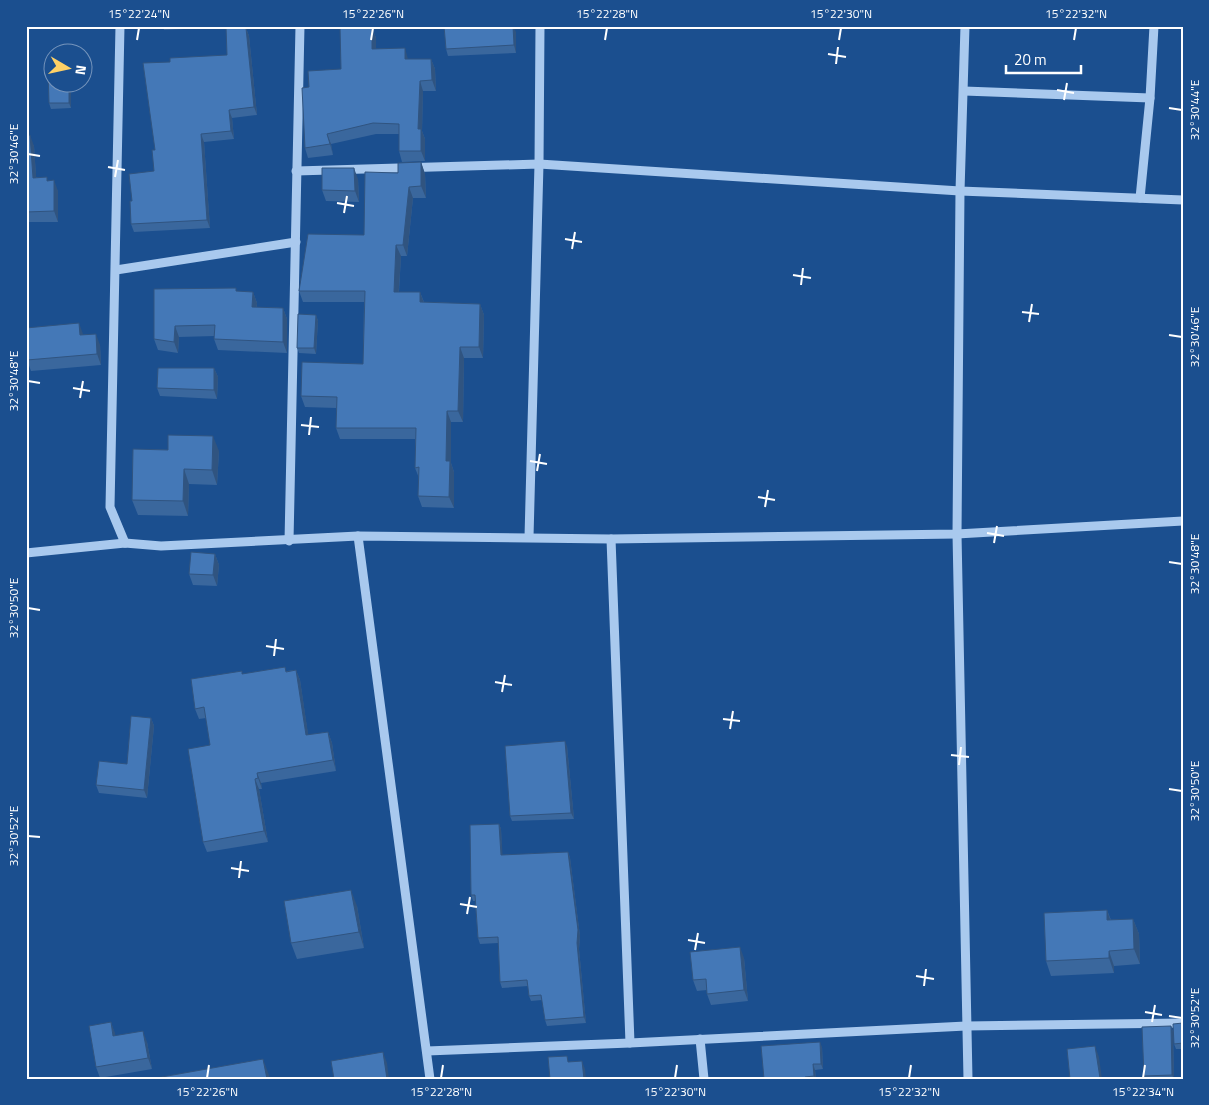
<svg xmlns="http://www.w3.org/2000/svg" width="1209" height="1105" font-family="'Titillium Web',sans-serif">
<rect width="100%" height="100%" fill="#1b4f8f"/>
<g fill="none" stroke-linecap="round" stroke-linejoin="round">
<g stroke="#a9c9ee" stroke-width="9">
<path d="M120 26 110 507 125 543"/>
<path d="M965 26 960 191 957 534 968 1079"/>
<path d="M964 91 1150 98"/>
<path d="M296 171 539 164 960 191 1183 200"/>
<path d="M1140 198 1150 98 1154 26"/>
<path d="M116 270 296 242"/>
<path d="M358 536 430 1079"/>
<path d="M529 537 539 164 540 26"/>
<path d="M611 539 630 1043"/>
<path d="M289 541 300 26"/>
<path d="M26 553 125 543 161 546 358 536 611 539 957 534 1183 521"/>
<path d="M700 1039 704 1079"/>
<path d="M427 1051 630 1043 966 1026 1183 1023"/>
</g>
</g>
<g fill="#3a679d">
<path d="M163 26H184V29L164 30Z"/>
<path d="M246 28 249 36 257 115 232 118 234 139 204 142 210 228 134 232 131 224 132 201 154 171 155 150 170 62 227 55Z"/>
<path d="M372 28 376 38V49L408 59H431L435 69 436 91H423L422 131 425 139V161L402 162 399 151V134H376L331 144 333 155 308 158 305 148 309 87 341 69Z"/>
<path d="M516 32V53L448 56 446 49Z"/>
<path d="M52 82H71V108L51 109 49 103Z"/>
<path d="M26 136 34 146 36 177 48 181 58 191V222H26Z"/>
<path d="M421 162 425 174 426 198H413L407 256H401L399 292H420L424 302 480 304 484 315 483 358H464L463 422H451V463L454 472V508L422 507 418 496 419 478 415 468V439H340L336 428V408L305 407 301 396 363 364 364 302H303L299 291 364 235 398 173Z"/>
<path d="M358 179 359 202 326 201 322 190Z"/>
<path d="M154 289 253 292 257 303V307L283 308 287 319V353L218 350 214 339 215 336 179 337 178 353 158 350 154 339Z"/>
<path d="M316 315 318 321 316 354 299 353 297 348Z"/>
<path d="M83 335 100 345 101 365 31 371 27 360Z"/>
<path d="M214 368 218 377 217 399 160 396 157 388Z"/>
<path d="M133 449 219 451 217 485 189 484 188 516 138 515 132 500Z"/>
<path d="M215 554 219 565 217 586 193 585 189 574Z"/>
<path d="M296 670 300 680 308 735 328 732 332 743 336 771 261 783 262 789H259L268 842 207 852 203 842 210 745 206 718 199 719 195 709 243 674 287 671Z"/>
<path d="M151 718 154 726 147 798 99 793 96 785 127 764Z"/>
<path d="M567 746 574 819 512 821 510 816Z"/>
<path d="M499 824 501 829 502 855 568 852 570 858 580 936 579 949 586 1023 547 1026 545 1020 542 1000 531 1001 529 996 528 986 502 988 500 982 498 943 480 944 478 938 475 901H473L471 895Z"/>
<path d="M357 906 364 948 297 959 291 943Z"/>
<path d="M1107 910 1111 920 1133 919 1139 934 1140 964 1114 966V973L1051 976 1046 961Z"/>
<path d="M744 958 748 1001 711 1005 707 994V990L697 991 693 980Z"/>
<path d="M111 1022 115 1035 147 1042 152 1069 100 1078 96 1067Z"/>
<path d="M1183 1023V1049H1176L1174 1044Z"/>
<path d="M1171 1026 1173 1032 1174 1079H1145L1144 1076Z"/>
<path d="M822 1047 823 1069 815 1070 816 1079H764Z"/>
</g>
<g fill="#305480">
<path d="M513 26 516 32V53L514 45Z"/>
<path d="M246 28 249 36 257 115 254 107Z"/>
<path d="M372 28 376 38V59L372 49Z"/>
<path d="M405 48 408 59V70L405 59Z"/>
<path d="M431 59 435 69 436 91 432 80Z"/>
<path d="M420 81 423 91 422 131 425 139V161L421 151 418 129Z"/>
<path d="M69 82H71V108L69 103Z"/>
<path d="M229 110 232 118 234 139 231 131Z"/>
<path d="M201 134 204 142 210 228 207 220Z"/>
<path d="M327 134 331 144 333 155 330 144Z"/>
<path d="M30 135 34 146 37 188 33 178Z"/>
<path d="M421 162 425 174 426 198 421 186Z"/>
<path d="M354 168 358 179 359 202 355 191Z"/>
<path d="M54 180 58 191V222L54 211Z"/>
<path d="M409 187 413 198 407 256 403 245Z"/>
<path d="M396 245 401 256 398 303 394 292Z"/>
<path d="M253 292 257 303 256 318 252 307Z"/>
<path d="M420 292 424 303 420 302Z"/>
<path d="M480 304 484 315 483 358 479 347Z"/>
<path d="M283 308 287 319V353L283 342Z"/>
<path d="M316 315 318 321 316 354 314 348Z"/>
<path d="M79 323 83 334 84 346 80 335Z"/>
<path d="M175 326 179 337 178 353 174 342Z"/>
<path d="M96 334 100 345 101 365 97 354Z"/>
<path d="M460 347 464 358 463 422 458 411Z"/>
<path d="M214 368 218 377 217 399 214 390Z"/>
<path d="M447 411 451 422V463L454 472V508L449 497 446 461Z"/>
<path d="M213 436 219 451 217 485 212 470Z"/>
<path d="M184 469 189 484 188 516 183 501Z"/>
<path d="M215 554 219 565 217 586 213 575Z"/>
<path d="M296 670 300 680 310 746 306 735Z"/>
<path d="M151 718 154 726 147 798 144 790Z"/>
<path d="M328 732 332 743 336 771 333 760Z"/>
<path d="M565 741 567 746 574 819 571 813Z"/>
<path d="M257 773 261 783 262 789 258 778Z"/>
<path d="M255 779 259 789 268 842 264 831Z"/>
<path d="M499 824 501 829 503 861 501 855Z"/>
<path d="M568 852 570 858 580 936 579 949 586 1023 584 1017Z"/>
<path d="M351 890 357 906 364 948 359 932Z"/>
<path d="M1107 910 1112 925 1107 920Z"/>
<path d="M1133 919 1139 934 1140 964 1134 949Z"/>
<path d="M740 947 744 958 748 1001 744 990Z"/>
<path d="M1109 951 1114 966V973L1109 958Z"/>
<path d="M111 1022 115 1033 117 1047 113 1036Z"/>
<path d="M1171 1026 1173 1032 1174 1079 1172 1075Z"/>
<path d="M143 1031 147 1042 152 1069 148 1058Z"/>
<path d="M820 1042 822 1047 823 1069 821 1064Z"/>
<path d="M1095 1046 1099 1057 1102 1079H1100V1078Z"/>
<path d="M383 1052 387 1063 389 1079H387Z"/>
<path d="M263 1059 269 1075 270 1079H267Z"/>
<path d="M582 1061 585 1069 586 1079H584Z"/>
<path d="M813 1064 815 1070 816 1079H815L814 1076Z"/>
</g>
<g fill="#4478b7" stroke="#305480">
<path d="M444 26H513L514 45 446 49Z"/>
<path d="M226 27 246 28 254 107 229 110 231 131 201 134 207 220 131 224 130 201H132L129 174 154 171 152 150H155L143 63 170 62V58L227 55Z"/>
<path d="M340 27 372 28V49L405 48V59H431L432 80 420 81 418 129H421V151H399V124L373 123 327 134 330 144 305 148 302 88 309 87 308 71 341 69Z"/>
<path d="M48 71H52V82H69V103H49Z"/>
<path d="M30 135 33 178 47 177V181L54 180V211L26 212V136Z"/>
<path d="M421 162V186L409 187 403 245H396L394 292H420V302L480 304 479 347H460L458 411H447L446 461H450L449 497 418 496 419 467 415 468 416 428H336L337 397 301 396 302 362 363 364 365 291H299L308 234 364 235 365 172 398 173V163Z"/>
<path d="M322 168H354L355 191 322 190Z"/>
<path d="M236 288V291L253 292 252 307 283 308V342L214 339 215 325 175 326 174 342 154 339V289Z"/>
<path d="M298 314 316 315 314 348H297Z"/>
<path d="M79 323 80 335 96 334 97 354 27 360 26 328Z"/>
<path d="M158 368H214V390L157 388Z"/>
<path d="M168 435 213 436 212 470 184 469 183 501 132 500 133 449 168 450Z"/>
<path d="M191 552 215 554 213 575 189 574Z"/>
<path d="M285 667 286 672 296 670 306 735 328 732 333 760 257 773 258 778 255 779 264 831 203 842 188 749 210 745 204 707 195 709 191 679 242 671V674Z"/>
<path d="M131 716 151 718 144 790 96 785 99 761 127 764Z"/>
<path d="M565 741 571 813 510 816 505 746Z"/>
<path d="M499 824 501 855 568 852 578 930 577 943 584 1017 545 1020 541 995 529 996 527 980 500 982 498 937 478 938 475 895H471L470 825Z"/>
<path d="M351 890 359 932 291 943 284 901Z"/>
<path d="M1107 910V920L1133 919 1134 949 1109 951V958L1046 961 1044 913Z"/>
<path d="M740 947 744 990 707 994 706 979 693 980 690 952Z"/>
<path d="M111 1022 113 1036 143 1031 148 1058 96 1067 89 1026Z"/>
<path d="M1183 1023V1043L1174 1044 1173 1024Z"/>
<path d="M1171 1026 1172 1075 1144 1076 1142 1027Z"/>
<path d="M820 1042 821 1064H813L814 1076 805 1077V1079H780V1078L764 1079 761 1046Z"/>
<path d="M1095 1046 1100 1078 1091 1079H1070L1067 1049Z"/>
<path d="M383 1052 387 1079H334L331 1061Z"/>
<path d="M567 1056 568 1062 582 1061 584 1079H550L548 1057Z"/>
<path d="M263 1059 267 1079H157L156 1078Z"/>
</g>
<path fill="none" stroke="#fff" stroke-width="2" d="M137 40 139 28M371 40 373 28M605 40 607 28M839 40 841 28M1074 40 1076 28M828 54 846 57M836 64 838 47M1057 90 1074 93M1064 100 1067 83M1169 108 1182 110M28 154 40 156M108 167 125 170M115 177 118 160M337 203 354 206M344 213 347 196M565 239 582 242M572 249 575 232M793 275 811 278M801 285 803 268M1022 312 1039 314M1029 322 1032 304M1169 335 1182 337M28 381 40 383M73 388 90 391M80 398 83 381M301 425 319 427M309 435 311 417M530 461 547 464M537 471 540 454M758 497 775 500M765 507 768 490M987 533 1004 536M994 543 997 526M1169 562 1182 564M28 608 40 610M266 646 284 649M274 656 276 639M495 682 512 685M502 692 505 675M723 719 740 721M730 729 733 711M951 755 969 757M959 765 961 747M1169 789 1182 791M28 836 40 837M231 868 249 871M239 878 241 861M460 904 477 907M467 914 470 897M688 940 705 943M695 950 698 933M916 976 934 979M924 986 926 969M1145 1012 1162 1015M1169 1016 1182 1018M1152 1022 1155 1005M207 1078 209 1065M441 1078 443 1065M675 1078 677 1065M909 1078 911 1065M1143 1078 1145 1065"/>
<rect width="1209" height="1105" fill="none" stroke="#1b4f8f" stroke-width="55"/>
<g transform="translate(68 68) rotate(99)"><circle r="24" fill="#1b4f8f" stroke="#7695bc"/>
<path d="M0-4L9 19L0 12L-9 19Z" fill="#ffd166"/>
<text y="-8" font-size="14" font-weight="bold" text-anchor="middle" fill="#ffffff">N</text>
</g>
<path d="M1006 65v8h75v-8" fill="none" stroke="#ffffff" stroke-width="2.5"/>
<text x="1014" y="65" font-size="15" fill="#ffffff" stroke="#1b4f8f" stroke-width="4" paint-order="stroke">20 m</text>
<rect x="28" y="28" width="1154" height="1050" fill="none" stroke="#fff" stroke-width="2"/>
<g font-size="12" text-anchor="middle" fill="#fff">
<text x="139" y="18">15°22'24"N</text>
<text x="373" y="18">15°22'26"N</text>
<text x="607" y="18">15°22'28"N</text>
<text x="841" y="18">15°22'30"N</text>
<text x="1076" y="18">15°22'32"N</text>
<text transform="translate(1195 110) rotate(-90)" y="4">32°30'44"E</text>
<text transform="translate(14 154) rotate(-90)" y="4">32°30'46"E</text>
<text transform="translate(1195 337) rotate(-90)" y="4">32°30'46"E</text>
<text transform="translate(14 381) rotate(-90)" y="4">32°30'48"E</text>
<text transform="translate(1195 564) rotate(-90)" y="4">32°30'48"E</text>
<text transform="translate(14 608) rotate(-90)" y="4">32°30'50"E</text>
<text transform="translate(1195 791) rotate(-90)" y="4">32°30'50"E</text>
<text transform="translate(14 836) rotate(-90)" y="4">32°30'52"E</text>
<text transform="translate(1195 1018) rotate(-90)" y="4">32°30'52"E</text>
<text x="207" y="1096">15°22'26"N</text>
<text x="441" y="1096">15°22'28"N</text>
<text x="675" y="1096">15°22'30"N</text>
<text x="909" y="1096">15°22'32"N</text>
<text x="1143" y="1096">15°22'34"N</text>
</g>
</svg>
